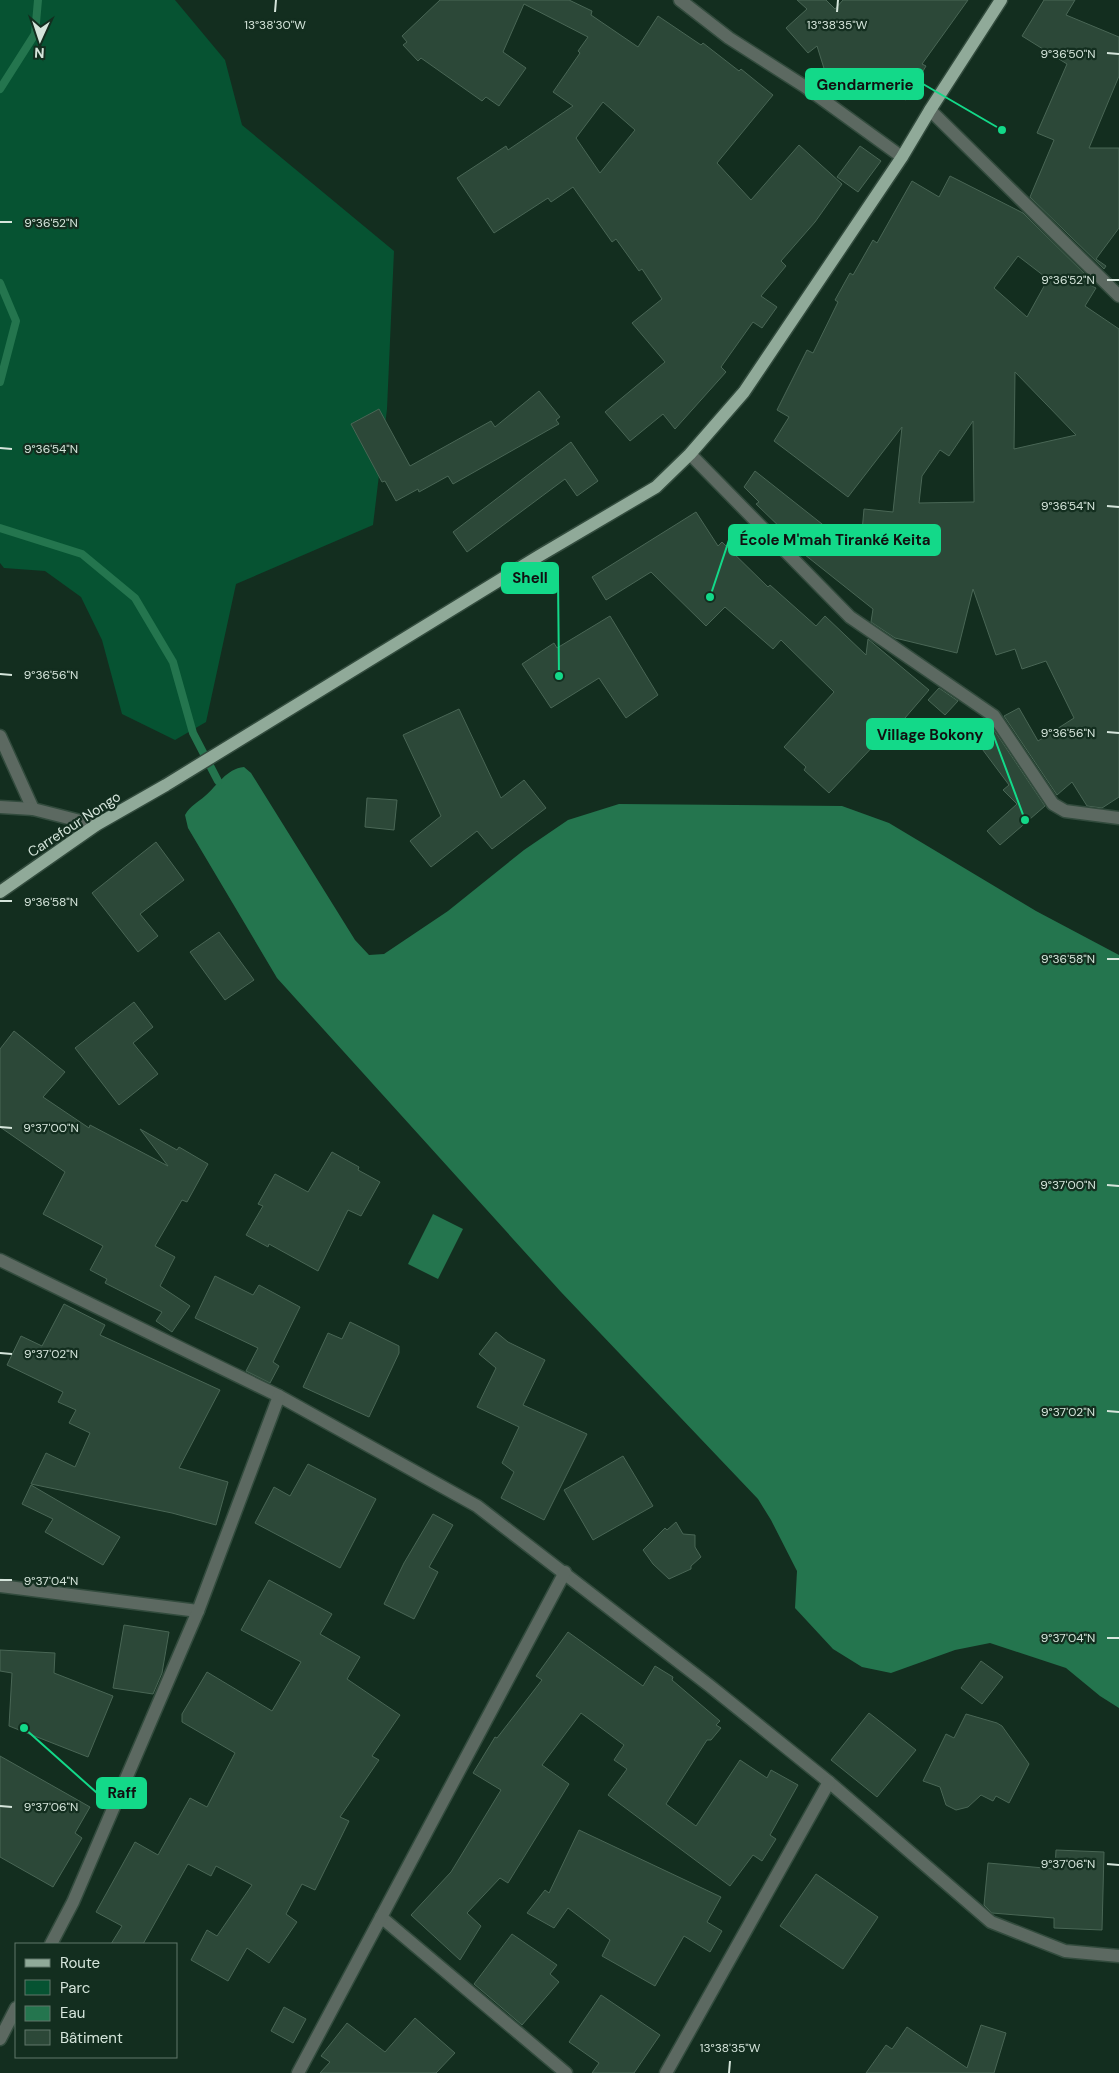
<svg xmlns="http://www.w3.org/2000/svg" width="1119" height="2073" font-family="'DM Sans',sans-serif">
<rect width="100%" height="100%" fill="#132e1f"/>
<path fill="#065332" d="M0 0H175L225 60 242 125 394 251 387 409 373 525 236 584 206 722 175 740 122 714 102 640 81 597 45 571 4 568 0 563Z"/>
<g fill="#24754e">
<path d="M244 767 251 773 355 940 369 955 384 954 448 911 524 850 568 820 619 804 842 806 889 823 1036 911 1119 955V1708L1100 1696 1066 1668 990 1643 955 1650 891 1673 862 1667 833 1649 795 1608 797 1571 771 1520 758 1499 561 1292 277 978 188 828 185 815C191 805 197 803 205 796 218 785 226 769 244 767Z"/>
<path d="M433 1214 463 1229 438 1279 408 1264Z"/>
</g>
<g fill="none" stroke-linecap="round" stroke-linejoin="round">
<g stroke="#24754e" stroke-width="8">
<path d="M0 89 35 34 38 0"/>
<path d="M0 283 16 321 0 382"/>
<path d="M0 528 82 554 135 598 173 662 193 733 218 781"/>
</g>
</g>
<g fill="#2c4838" stroke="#496655" fill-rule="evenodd">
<path d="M440 0H569L592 11 591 15 638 47 658 16 701 45 703 43 739 71 741 69 773 95 717 163 751 200 799 145 842 184 815 222 781 261 786 266 761 296 777 307 762 328 753 322 721 367 726 372 675 429 663 414 630 441 605 412 665 362 632 323 662 299 642 269 639 271 616 239 612 242 573 187 551 202 548 198 494 233 457 178 506 146 508 150 573 106 553 92 580 53 578 51 588 37 524 4 503 52 526 68 499 106 486 97 482 101 421 58 418 61 403 45 407 42 402 36ZM603 102 635 130 600 173 576 138Z"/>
<path d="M797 0H826L835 9 843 0H968L922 64 926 66 906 100 864 75 854 94 827 78 817 46 808 53 786 28 807 9Z"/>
<path d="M1044 0H1075L1066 15 1119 37V76L1089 148H1119V228L1096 259 1106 266 1104 269 1030 197 1054 140 1037 133 1067 64 1022 36Z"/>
<path d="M860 146 881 161 858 192 837 177Z"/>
<path d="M950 176 1023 213 1094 283 1092 286 1096 288 1085 306 1119 329V797L1102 808 1087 806 1072 782 1057 795 1004 716 1019 708 1038 741 1074 718 1046 661 1022 669 1015 649 996 655 973 589 957 653 895 638 871 622 873 609 785 539 788 535 756 504 759 502 744 487 755 471 860 554 864 509 893 512 902 427 848 497 774 441 789 417 777 410 807 350 813 353 838 302 835 300 850 273 853 275 873 240 877 243 912 181 939 197ZM1018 256 1048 279 1027 317 994 288ZM1015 372 1076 435 1014 449ZM973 421 974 502 919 503 922 476 940 450 949 456Z"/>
<path d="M539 391 560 417 556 420 559 424 453 484 448 476 419 492 418 489 396 501 385 481 382 482 351 424 379 409 410 466 491 421 495 427Z"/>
<path d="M571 442 598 481 577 496 565 479 467 552 453 532Z"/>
<path d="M696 512 718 546 722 542 768 587 770 585 816 626 825 616 866 655 868 639 929 690 899 725 896 722 829 793 804 770 806 767 784 747 834 692 781 640 773 649 725 607 706 626 651 572 606 600 592 577Z"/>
<path d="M610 616 658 695 626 718 599 678 551 708 522 664 554 643 557 648Z"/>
<path d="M939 688 958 701 945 715 928 700Z"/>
<path d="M459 709 501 798 524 780 546 808 492 849 477 831 431 867 410 841 441 816 403 735Z"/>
<path d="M990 724 1045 806 1000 845 987 831 1017 804 1003 790 1009 785 971 734Z"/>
<path d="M367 798 397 800 394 830 365 827Z"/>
<path d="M156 842 184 880 140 914 158 936 138 952 92 893Z"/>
<path d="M219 932 254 980 225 1000 190 952Z"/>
<path d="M134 1002 153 1027 133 1043 158 1074 119 1105 75 1048Z"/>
<path d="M14 1031 65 1072 43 1097 89 1128 90 1125 168 1166 140 1129 177 1150 179 1147 208 1164 187 1202 182 1200 155 1246 175 1257 160 1286 190 1306 172 1332 156 1321 162 1312 105 1283 107 1279 90 1270 103 1246 43 1214 65 1172 0 1127V1049Z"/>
<path d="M332 1152 359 1167 358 1170 380 1182 361 1216 348 1210 318 1271 269 1244 268 1247 246 1235 263 1206 258 1204 275 1174 308 1192Z"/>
<path d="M215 1276 253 1295 259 1285 300 1307 273 1362 279 1366 270 1383 246 1371 258 1348 195 1318Z"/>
<path d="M64 1304 105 1325 100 1335 220 1390 179 1468 228 1482 216 1525 172 1513 31 1484 46 1453 75 1467 90 1433 69 1423 76 1410 58 1402 63 1392 7 1365 21 1336 42 1346Z"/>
<path d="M350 1322 399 1346V1353L369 1417 303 1387 328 1333 342 1339Z"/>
<path d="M496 1332 508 1342 545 1360 523 1405 587 1434 544 1520 501 1498 514 1472 502 1463 519 1427 477 1407 496 1368 479 1354Z"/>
<path d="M623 1456 653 1506 593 1540 564 1490Z"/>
<path d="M308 1464 376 1499 340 1568 255 1523 274 1487 290 1496Z"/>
<path d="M31 1485 120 1537 103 1565 45 1532 53 1519 22 1504Z"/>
<path d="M433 1514 453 1525 429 1567 438 1572 414 1619 384 1604 404 1563Z"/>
<path d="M676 1522 683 1534 695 1535V1547L701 1557 691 1566V1569L669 1579 653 1564 643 1550 665 1528 667 1530Z"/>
<path d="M269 1580 332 1614 320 1634 360 1657 347 1679 400 1715 372 1756 379 1760 340 1817 349 1821 315 1890 302 1884 286 1914 297 1922 269 1963 247 1948 228 1981 191 1960 207 1930 217 1936 252 1885 216 1866 211 1876 188 1864 143 1944H111L122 1926 96 1912 135 1842 158 1855 190 1798 207 1807 235 1753 182 1722V1714L207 1672 272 1711 301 1662 241 1630Z"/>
<path d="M124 1625 169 1632 162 1673 153 1694 113 1688Z"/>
<path d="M568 1632 643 1686 655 1666 673 1677 672 1680 720 1721 716 1725 721 1728 711 1740H707L666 1804 696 1826 740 1760 767 1778 771 1770 798 1785 770 1835 776 1839 762 1861 753 1855 730 1886 608 1795 627 1769 614 1760 624 1745 581 1713 542 1765 569 1784 508 1883 500 1878 467 1913 481 1926 460 1960 411 1915 451 1872 501 1790 473 1773 495 1737 497 1738 542 1680 536 1676Z"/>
<path d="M0 1650 55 1653 54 1673 113 1696 88 1757 9 1726 12 1673 0 1671Z"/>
<path d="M981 1661 1003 1677 982 1704 961 1688Z"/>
<path d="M869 1713 916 1750 877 1797 831 1760Z"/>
<path d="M966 1714 997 1723 1002 1726 1029 1764 1009 1803 996 1796 993 1801 981 1795 968 1807 956 1810 946 1805 940 1787 923 1781 946 1734 954 1738Z"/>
<path d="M0 1756 90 1807 75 1833 82 1838 53 1887 0 1857Z"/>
<path d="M579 1830 721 1897 707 1922 722 1931 710 1952 684 1936 655 1986 602 1956 610 1940 568 1908 554 1928 527 1913 545 1890 549 1893Z"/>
<path d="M1056 1850 1104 1852 1102 1930 1054 1928V1918L992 1913 984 1905 988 1863 1055 1869Z"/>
<path d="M816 1874 878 1917 843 1969 780 1926Z"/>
<path d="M512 1934 557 1965 550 1974 559 1982 522 2025 474 1984Z"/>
<path d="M601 1995 660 2035 634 2073H592L599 2063 569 2042Z"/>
<path d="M284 2007 306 2019 293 2043 271 2031Z"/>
<path d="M415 2018 455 2053 436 2073H320L330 2062 321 2056 347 2023 385 2052Z"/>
<path d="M981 2025 1006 2033 994 2073H866L886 2045 892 2049 907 2027 967 2068Z"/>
</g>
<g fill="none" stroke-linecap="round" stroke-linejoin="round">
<defs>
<g id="street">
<path d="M680 0 729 38 804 86 902 157"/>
<path d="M930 110 1119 296"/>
<path d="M690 454 850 617 994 716 1053 804 1065 811 1119 818"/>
<path d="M0 736 33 809"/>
<path d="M0 807 33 809 96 825"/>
<path d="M0 1260 279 1396 477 1506 710 1686 829 1782 991 1922 1065 1951 1119 1956"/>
<path d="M0 1586 198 1611"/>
<path d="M381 1917 566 2073"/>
<path d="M51 1944 73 1902 198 1611 279 1396"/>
<path d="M0 2039 16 2008"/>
<path d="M298 2073 565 1572"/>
<path d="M666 2073 829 1782"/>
</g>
<path id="primary" d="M0 892 96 825 166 785 539 556 656 487 690 454 744 392 902 157 930 110 1001 0"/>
</defs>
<use href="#street" stroke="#324b3d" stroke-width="15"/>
<use href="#primary" stroke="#324b3d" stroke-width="15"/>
<use href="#street" stroke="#5c6961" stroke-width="12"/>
<use href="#primary" stroke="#90aa99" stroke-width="12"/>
</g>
<path fill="none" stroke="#d5e5db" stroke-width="2" d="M275 12 276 0M837 12 838 0M1107 53 1119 54M0 222H12M1107 280H1119M0 448 12 449M1107 506 1119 507M0 674 12 675M1107 732 1119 733M0 901H12M1107 959H1119M0 1127 12 1128M1107 1185 1119 1186M0 1353 12 1354M1107 1411 1119 1412M0 1580H12M1107 1638H1119M0 1806 12 1807M1107 1864 1119 1865M729 2073 730 2061"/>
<g text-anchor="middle" stroke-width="4.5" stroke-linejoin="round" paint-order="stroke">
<g font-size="14" fill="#d5e5db" stroke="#132e1f">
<text transform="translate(74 824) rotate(-33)" y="5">Carrefour Nongo</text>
</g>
</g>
<g font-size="12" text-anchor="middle" fill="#d5e5db" stroke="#132e1f" stroke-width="4.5" stroke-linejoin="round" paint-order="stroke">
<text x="275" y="29">13°38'30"W</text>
<text x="837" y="29">13°38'35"W</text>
<text x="1068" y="58">9°36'50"N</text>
<text x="51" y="227">9°36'52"N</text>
<text x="1068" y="284">9°36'52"N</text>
<text x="51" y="453">9°36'54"N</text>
<text x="1068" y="510">9°36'54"N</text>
<text x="51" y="679">9°36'56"N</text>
<text x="1068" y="737">9°36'56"N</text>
<text x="51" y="906">9°36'58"N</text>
<text x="1068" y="963">9°36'58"N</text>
<text x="51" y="1132">9°37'00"N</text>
<text x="1068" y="1189">9°37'00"N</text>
<text x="51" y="1358">9°37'02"N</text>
<text x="1068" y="1416">9°37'02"N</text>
<text x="51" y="1585">9°37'04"N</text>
<text x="1068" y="1642">9°37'04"N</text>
<text x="51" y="1811">9°37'06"N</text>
<text x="1068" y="1868">9°37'06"N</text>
<text x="730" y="2052">13°38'35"W</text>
</g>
<path fill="none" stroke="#13d989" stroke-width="2" d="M1002 130L923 84M710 597L729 540M559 676L558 578M1025 820L993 734M24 1728L97 1793"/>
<g fill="#13d989" stroke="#132e1f" stroke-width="2">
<circle cx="1002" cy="130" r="5"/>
<circle cx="710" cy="597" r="5"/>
<circle cx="559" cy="676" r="5"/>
<circle cx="1025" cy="820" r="5"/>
<circle cx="24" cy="1728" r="5"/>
</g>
<g fill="#13d989" stroke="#13d989" stroke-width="2">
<rect x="806" y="69" width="117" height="30" rx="5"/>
<rect x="729" y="525" width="211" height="30" rx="5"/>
<rect x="502" y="563" width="56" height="30" rx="5"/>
<rect x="867" y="719" width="126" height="30" rx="5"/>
<rect x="97" y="1778" width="49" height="30" rx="5"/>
</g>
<g font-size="15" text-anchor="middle" font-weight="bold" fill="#111">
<text x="865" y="90">Gendarmerie</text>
<text x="835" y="545">École M'mah Tiranké Keita</text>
<text x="530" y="583">Shell</text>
<text x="930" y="740">Village Bokony</text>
<text x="122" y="1798">Raff</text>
</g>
<rect x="15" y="1943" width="162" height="115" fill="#132e1f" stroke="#61776a"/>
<rect x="25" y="1959" width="25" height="8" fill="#90aa99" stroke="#61776a"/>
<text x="60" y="1968" font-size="15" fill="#d5e5db">Route</text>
<rect x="25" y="1980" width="25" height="15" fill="#065332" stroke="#61776a"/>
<text x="60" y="1993" font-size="15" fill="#d5e5db">Parc</text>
<rect x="25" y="2006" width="25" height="15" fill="#24754e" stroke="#61776a"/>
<text x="60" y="2018" font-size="15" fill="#d5e5db">Eau</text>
<rect x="25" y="2030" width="25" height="15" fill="#2c4838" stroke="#61776a"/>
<text x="60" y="2043" font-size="15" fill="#d5e5db">Bâtiment</text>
<g transform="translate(40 40) rotate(183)" stroke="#132e1f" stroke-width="4" paint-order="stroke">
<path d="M0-4L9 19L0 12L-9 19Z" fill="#d5e5db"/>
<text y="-8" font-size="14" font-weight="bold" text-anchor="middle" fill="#d5e5db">N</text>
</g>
</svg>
